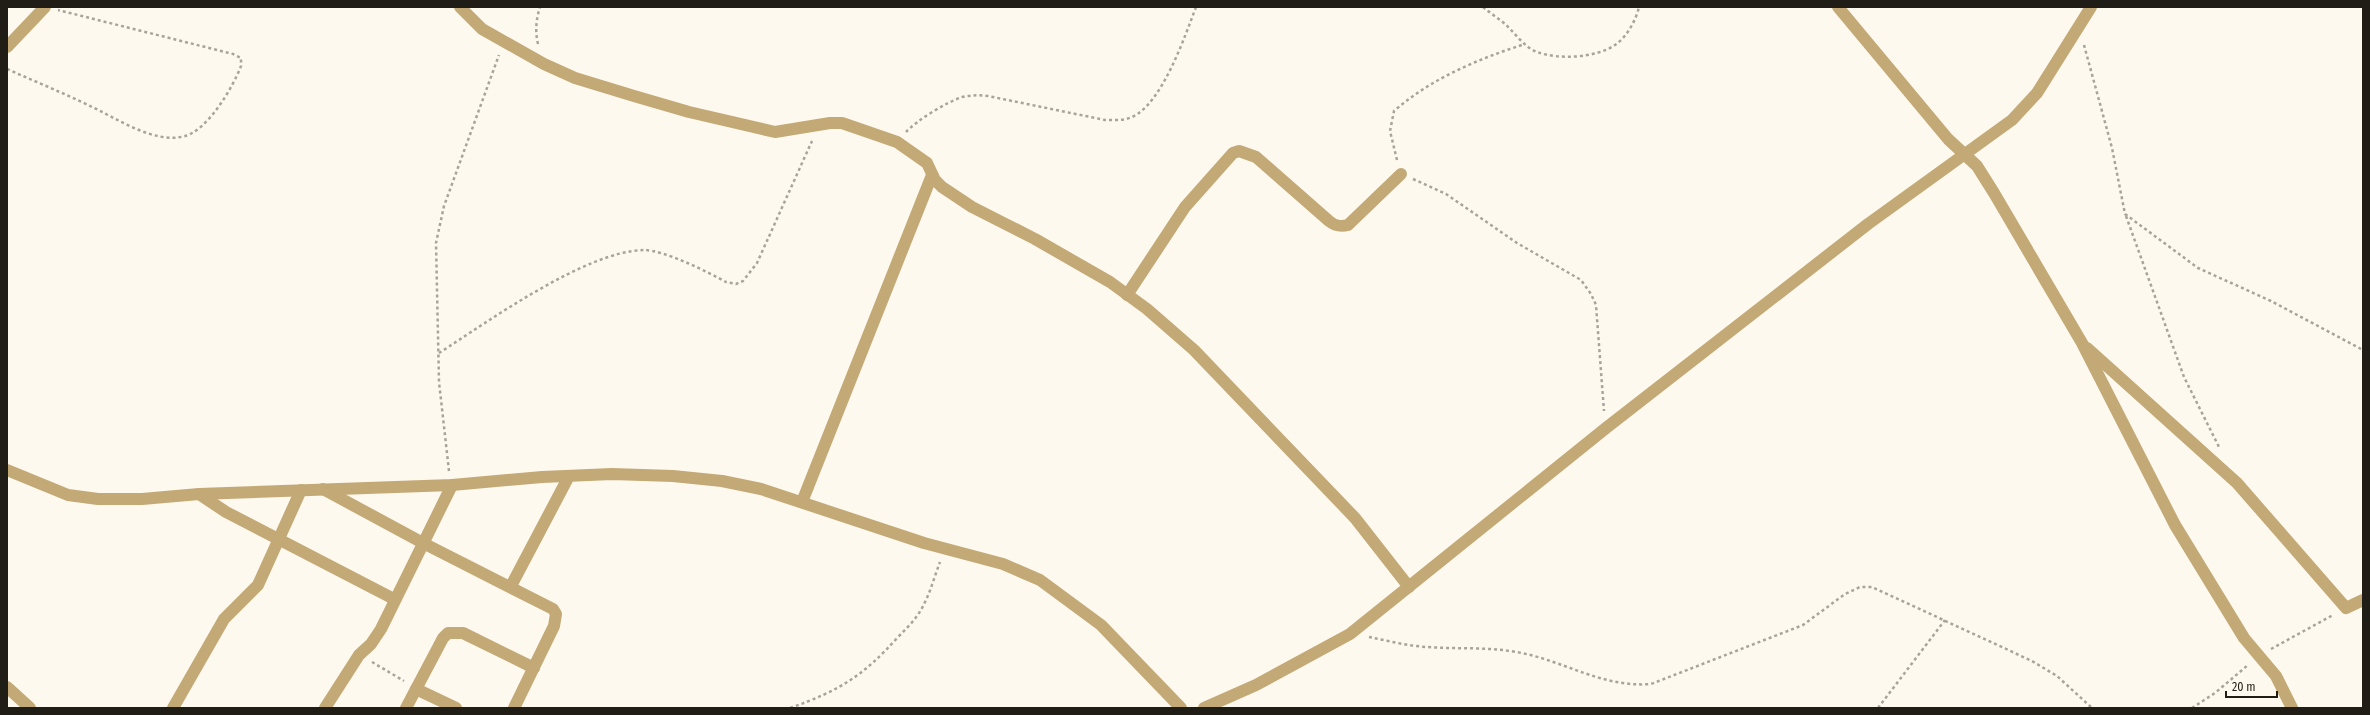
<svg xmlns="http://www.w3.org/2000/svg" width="2370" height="715" font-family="'Fira Sans Condensed',sans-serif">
<rect width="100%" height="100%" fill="#fef9ee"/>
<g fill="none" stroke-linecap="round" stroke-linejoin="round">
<g stroke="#a9a49b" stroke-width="2.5" stroke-dasharray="3 3" stroke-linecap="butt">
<path d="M1483 7C1490 13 1498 18 1505 24 1515 33 1524 47 1537 52 1559 60 1596 58 1615 45 1627 37 1636 20 1639 7"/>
<path d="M538 44C535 31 536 20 540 7"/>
<path d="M2084 45 2112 148 2125 214 2198 268 2271 301 2363 350"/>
<path d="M7 69C34 81 61 92 88 105 115 117 154 145 185 136 208 130 233 87 241 66V58L233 54 58 10"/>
<path d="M906 132C917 120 947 102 962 97 971 95 979 95 988 96L1105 120C1114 120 1123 121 1132 117 1162 104 1185 36 1196 7"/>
<path d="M1397 160 1390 131 1394 111C1432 78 1478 59 1525 44"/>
<path d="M1413 179 1446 194 1517 243 1581 280 1591 294 1596 305 1604 411"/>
<path d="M2126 216 2184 377 2219 447"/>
<path d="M439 353C489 321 586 251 644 250 664 250 708 272 726 282L736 284 743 281 757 263 812 141"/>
<path d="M449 471 439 382 436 243 444 206 499 55"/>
<path d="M1369 637C1384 640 1400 644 1416 646 1450 650 1483 646 1516 652 1564 660 1601 688 1651 684L1803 625 1845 594 1860 587H1872L2032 661 2057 676 2092 708"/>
<path d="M2271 649 2333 615"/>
<path d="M372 662 404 681"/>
<path d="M790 708C841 690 863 676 899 636 909 626 919 616 925 602 931 590 935 575 940 562"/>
<path d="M1878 708 1945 620"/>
<path d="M2192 708 2215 693 2248 665"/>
</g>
<g stroke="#c3a976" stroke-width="12">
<path d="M460 7 482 29 544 64 575 78 634 96 689 112 775 132 830 123H842L897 142 927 163 935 180 942 187 972 207 1035 239 1110 282 1147 309 1194 350 1355 518 1409 587"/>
<path d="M1838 7 1948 139 1977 166 1994 193 2082 343 2175 525 2244 638 2276 676 2292 708"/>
<path d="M7 47 45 7"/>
<path d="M1127 295 1185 207 1233 153 1239 151 1256 157 1329 221C1335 226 1340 227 1348 225L1401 174"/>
<path d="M2087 348 2237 483 2346 608 2363 600"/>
<path d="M7 470 68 495 98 499H142L199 494 452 485 542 477 612 474 673 476 722 481 761 489 924 543 1003 564 1040 580 1101 625 1181 708"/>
<path d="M323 489 423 543 553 609 556 614 554 626 514 708"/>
<path d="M199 494 226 512 394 599"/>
<path d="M802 502 932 175"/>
<path d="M511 586 569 476"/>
<path d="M7 687 30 708"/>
<path d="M416 689 456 708"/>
<path d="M173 708 224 619 258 585 301 490"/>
<path d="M325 708 359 655 371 644 381 629 452 485"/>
<path d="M406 708 443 638 448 633H463L534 668"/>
<path d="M1204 708 1256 685 1350 634 1606 428 1868 224 2012 120 2037 93 2091 7"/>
</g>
</g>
<rect width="2370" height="715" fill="none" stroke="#201c16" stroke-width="16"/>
<path d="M2226 691v6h51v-6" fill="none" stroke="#201c16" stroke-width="2"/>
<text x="2232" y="691" font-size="12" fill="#201c16" stroke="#fef9ee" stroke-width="3" paint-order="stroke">20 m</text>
</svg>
